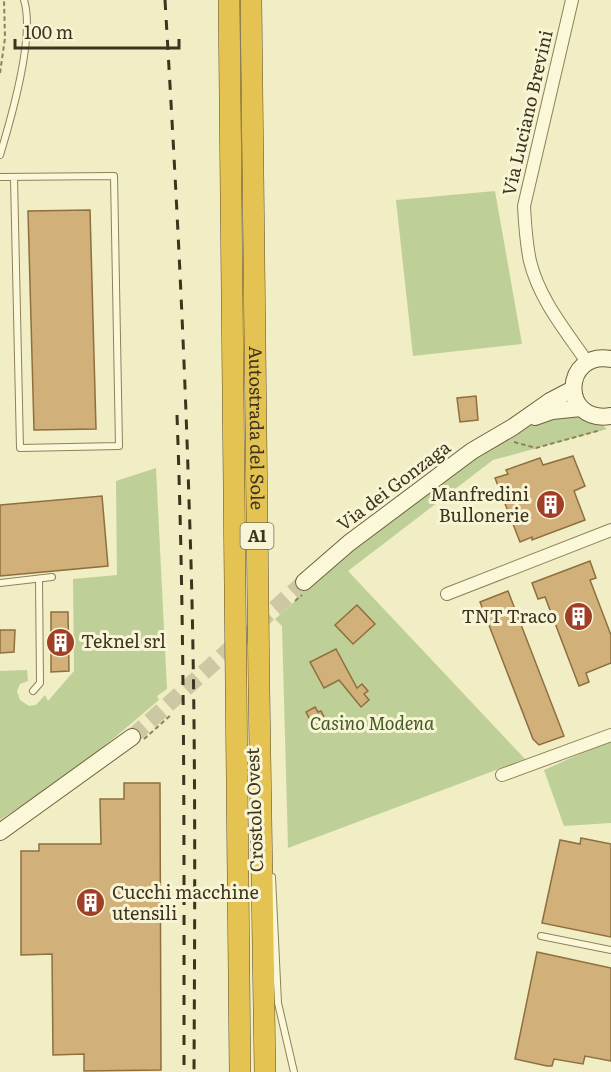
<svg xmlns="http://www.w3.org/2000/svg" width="611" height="1072" font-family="Literata,serif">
<rect width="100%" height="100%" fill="#f1edc5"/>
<g fill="#bed098">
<path d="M495 191 522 344 413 356 396 200Z"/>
<path d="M552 411 590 415 607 429 493 460 348 571 525 759 288 848 282 626 275 619 295 601 304 582 472 451Z"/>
<path d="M156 468 167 689 157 696 159 700 82 765 0 820V671L27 670 28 681 20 684 17 691 20 700 29 706 36 705 45 695 48 701 74 671 73 579 117 575 116 481Z"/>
<path d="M611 740V823L564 826 544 770Z"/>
</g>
<g fill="#d1b179" stroke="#8e6f3e" stroke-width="1.5">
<path d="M90 210 96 429 34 430 28 211Z"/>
<path d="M476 396 478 420 460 422 457 398Z"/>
<path d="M573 456 585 486 574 491 585 520 532 540V537L520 542 495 478 508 474 506 470 540 458 543 465Z"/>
<path d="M102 496 108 566 0 576V505Z"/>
<path d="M590 561 596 578 590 580 611 635V663L586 673 589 682 579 686 545 597 538 599 532 583Z"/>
<path d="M508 591 564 736 539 745 533 739 480 602Z"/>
<path d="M357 605 375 624 353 644 335 625Z"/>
<path d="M51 612H68L69 671 51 672Z"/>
<path d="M0 630H15L14 652 0 653Z"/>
<path d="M336 649 357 688 362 684 368 691 364 694 369 700 361 707 339 680 324 688 310 662Z"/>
<path d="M315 707 318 712 321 711 325 719 322 720 325 727 316 731 306 712Z"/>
<path d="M124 783H160L161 1070 84 1071V1054L53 1055 52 954 21 955V851H39V844H101L100 799H124Z"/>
<path d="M581 838 611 844V937L542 923 560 840 580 844Z"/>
<path d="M537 952 611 968V1061L585 1056 583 1064 554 1059 552 1066H547L515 1059Z"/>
</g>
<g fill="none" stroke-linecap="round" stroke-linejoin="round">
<path stroke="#cdc8a4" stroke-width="16" stroke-dasharray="16 8" stroke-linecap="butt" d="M132 737 304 582"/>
<defs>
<g id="service">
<path d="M0 155C11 119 35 35 24 0"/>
<path d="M0 177 114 176 119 446 20 448 14 178"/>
<path d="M0 583 52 577"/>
<path d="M33 691 40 683 39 579"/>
<path d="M272 877 278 1003 294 1072"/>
<path d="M541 936 611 950"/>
</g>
<g id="minor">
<path d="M572 0 524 206C525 225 526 243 530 261 539 299 566 331 587 362"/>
<path d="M447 594 611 530"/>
<path d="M502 775 611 735"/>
</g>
<g id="secondary">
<path d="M611 359C563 350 559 424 611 416"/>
<path d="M535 417 552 411 581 408"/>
<path d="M304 582 349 543 472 451 513 427 550 401 573 389"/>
<path d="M0 832 132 737"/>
</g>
<g id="motorway">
<path d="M229 0 240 1072"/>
<path id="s1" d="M251 0 259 689 265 1072"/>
</g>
</defs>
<use href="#service" stroke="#8e815a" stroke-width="8"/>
<use href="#minor" stroke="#8e815a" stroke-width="14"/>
<use href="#secondary" stroke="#70613d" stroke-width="18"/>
<use href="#motorway" stroke="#5b4d2e" stroke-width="22"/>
<g stroke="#8e815a" stroke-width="2" stroke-dasharray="4.5 3" stroke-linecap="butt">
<path d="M0 73 5 38 4 0"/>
<path d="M514 442 536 448 601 430"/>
<path d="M295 601 302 595"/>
<path d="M144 739 171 715"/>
</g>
<use href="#service" stroke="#fbf8da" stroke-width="6"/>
<use href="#minor" stroke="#fbf8da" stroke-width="12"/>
<use href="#secondary" stroke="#fbf8da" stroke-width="16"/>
<use href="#motorway" stroke="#e4c352" stroke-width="21"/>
<g stroke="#3d341f" stroke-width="3" stroke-dasharray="10 10" stroke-linecap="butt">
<path d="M165 0C175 167 184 334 189 501 196 691 195 882 194 1072"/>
<path d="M177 415C185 634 184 853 184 1072"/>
</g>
</g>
<defs>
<symbol id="building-disc" viewBox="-11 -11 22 22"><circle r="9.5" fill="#a03f26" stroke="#f8f5d6"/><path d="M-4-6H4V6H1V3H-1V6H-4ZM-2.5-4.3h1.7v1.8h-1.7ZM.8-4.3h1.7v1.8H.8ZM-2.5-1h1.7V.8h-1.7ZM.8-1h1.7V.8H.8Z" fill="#fff"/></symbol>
</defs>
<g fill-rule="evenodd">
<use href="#building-disc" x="534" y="488" width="33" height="33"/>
<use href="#building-disc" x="562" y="600" width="33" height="33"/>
<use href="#building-disc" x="44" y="626" width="33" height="33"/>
<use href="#building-disc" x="74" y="886" width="33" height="33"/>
</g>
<g text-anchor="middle" stroke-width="6" stroke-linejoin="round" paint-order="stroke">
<rect fill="#f8f5d6" stroke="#756e56" stroke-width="1.5" x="240.5" y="523" width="33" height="26" rx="4.5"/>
<g font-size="16" font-weight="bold" fill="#3d341f">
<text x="257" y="542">A1</text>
</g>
<g font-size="18" fill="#3d341f" stroke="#f8f5d6">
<text transform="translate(528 113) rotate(-77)" y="6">Via Luciano Brevini</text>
<text dy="6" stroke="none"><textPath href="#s1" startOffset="428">Autostrada del Sole</textPath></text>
<text transform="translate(394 486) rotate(-37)" y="6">Via dei Gonzaga</text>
<text transform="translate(255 810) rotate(-92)" y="6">Crostolo Ovest</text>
</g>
<g font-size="18" fill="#3d341f" stroke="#f8f5d6" text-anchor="end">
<text x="529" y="501">Manfredini<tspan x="529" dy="21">Bullonerie</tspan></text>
<text x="557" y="623">TNT Traco</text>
<text x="81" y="648" text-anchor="start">Teknel srl</text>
<text x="112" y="899" text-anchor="start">Cucchi macchine<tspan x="112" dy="21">utensili</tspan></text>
</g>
<g font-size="18" font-style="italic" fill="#415b24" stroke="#f8f5d6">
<text x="372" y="730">Casino Modena</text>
</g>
</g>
<path d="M15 39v9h164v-9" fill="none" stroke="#3d341f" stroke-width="3"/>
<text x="24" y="39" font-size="18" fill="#3d341f" stroke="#f8f5d6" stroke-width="4.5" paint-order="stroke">100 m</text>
</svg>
